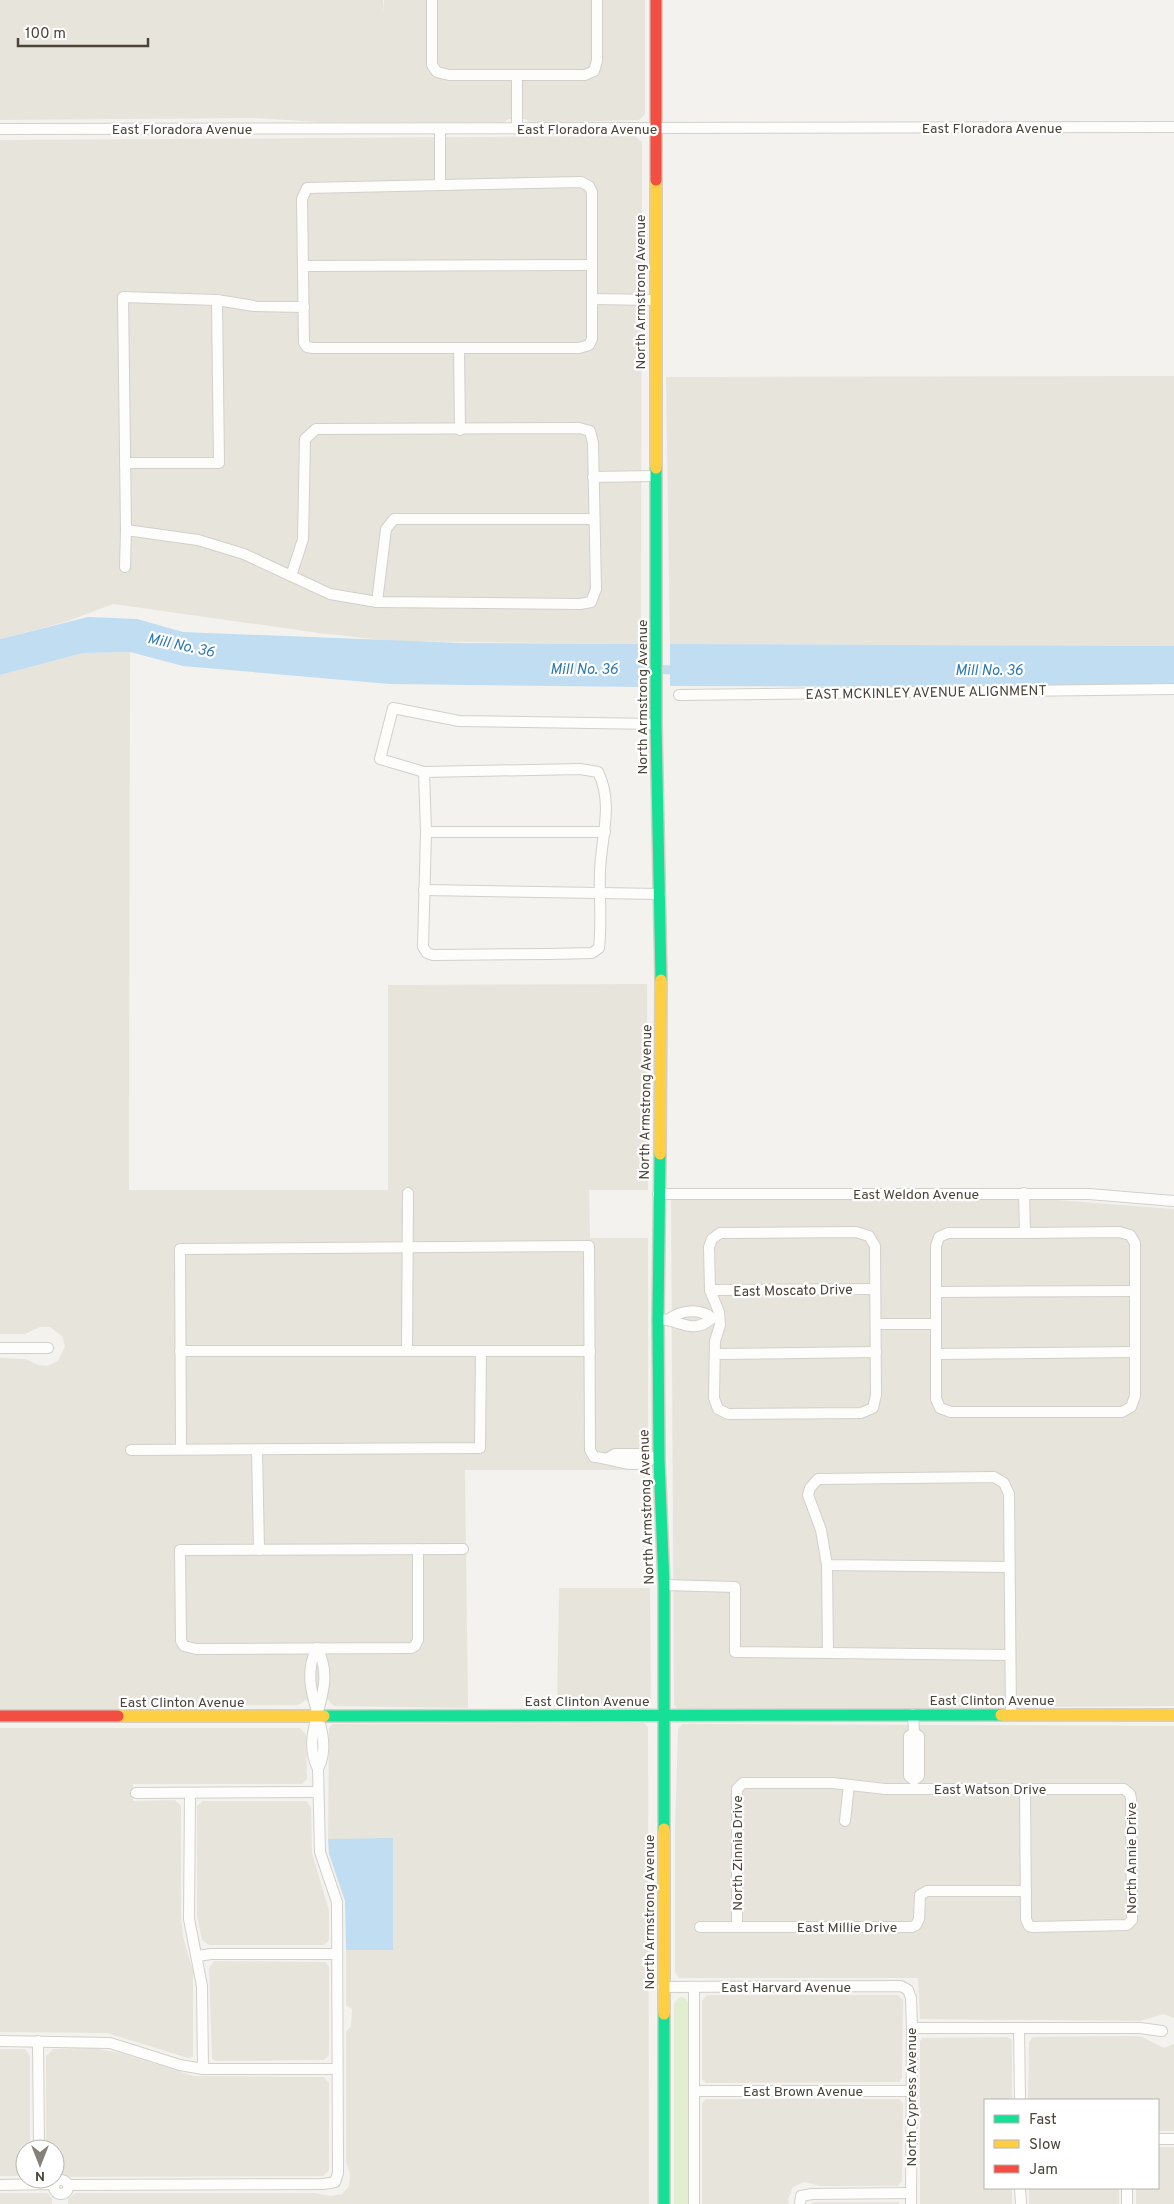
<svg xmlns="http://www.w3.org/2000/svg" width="1174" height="2204" font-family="Overpass,sans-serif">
<rect width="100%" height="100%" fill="#f4f2ee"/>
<g fill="#e7e4dc">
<path d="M0 0H383V13L384 0H645V114L639 120 531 123 525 119H509L503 123 495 122H318L254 118 0 120Z"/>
<path d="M635 136 642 142 641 644 392 641 319 633 113 604 65 622 0 639V140Z"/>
<path d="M1174 376V646L670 644 666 377Z"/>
<path d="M130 652 129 1190H388V985L647 984 648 1190H589L590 1238H648V1442L643 1447V1470H465L468 1708 334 1706 328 1700H306L298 1705 130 1706 128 1710H0V1358L25 1359 38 1365 47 1366 58 1361 65 1346 62 1336 50 1327H40L25 1334H0V675L83 653Z"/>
<path d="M1031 1198 1174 1209V1706L678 1710 674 1705 671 1199Z"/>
<path d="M559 1588H650L651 1704 648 1709 557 1708Z"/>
<path d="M644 1723 648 1727 649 2204H68V2199L75 2193H314L331 2196 342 2194 349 2186 350 2174 346 2162V2032L351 2026 352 2009 346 2005V1950H393V1839H328L329 1728 332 1724Z"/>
<path d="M682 1724 1174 1726V2018L1164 2014 1140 2021 920 2019 918 1978H679L675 1972V1829L678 1729Z"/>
<path d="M0 1728H300L306 1734 307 1779 302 1784H133V1801L175 1800 181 1806V1917L183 1937 193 1971V2057L188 2058 107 2033 0 2032Z"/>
<path d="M203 1801H306L311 1807 312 1853 329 1910V1940L324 1945H209L202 1940 197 1916V1806Z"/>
<path d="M214 1961 325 1962 329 1967V2055L324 2060 217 2061 212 2059 209 1968Z"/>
<path d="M707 1995H898L903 2000 902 2078 899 2082 706 2083 702 2079V2001Z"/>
<path d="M1135 2036 1142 2037 1164 2048 1174 2044V2131H1158V2100H1028L1029 2042 1033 2037Z"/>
<path d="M1007 2037 1012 2040V2100H985V2188H1012V2204H920V2041L923 2038Z"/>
<path d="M93 2048 121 2053 194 2076 324 2077 329 2083V2170L323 2176 55 2177V2149H46V2056L53 2049Z"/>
<path d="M0 2049H25L30 2056V2149H25L24 2176H0Z"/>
<path d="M706 2099H899L903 2103 902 2181 898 2186H820L804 2182 793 2187 788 2199 789 2204H702V2103Z"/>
<path d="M1158 2147H1174V2204H1136V2188H1158Z"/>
<rect x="1029" y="2188" width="90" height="16"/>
<path d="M0 2193H47L52 2199V2204H0Z"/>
<path d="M813 2202H898L900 2204H811Z"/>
</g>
<path fill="#e1eecf" d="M681 1997 685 1998 688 2003V2204H674V2004L678 1998Z"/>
<g fill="#c0ddf1">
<path d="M88 617 137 619 183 632 462 643 641 644V687L390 684 183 666 130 652 83 653 0 675V639Z"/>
<path d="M670 644 1174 646V688L670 686Z"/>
<path d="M393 1838V1950H346L345 1901 329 1854 328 1839Z"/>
</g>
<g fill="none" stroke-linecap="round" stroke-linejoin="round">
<path stroke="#c0ddf1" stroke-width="9" d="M629 669 681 670"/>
<defs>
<g id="street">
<path d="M432 0V65L437 72 449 75H517"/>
<path d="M0 129 1174 127"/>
<path d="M517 129V75H585L594 71 597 61V0"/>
<path d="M581 182 589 186 592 192V339L589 345 579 348H313L307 347 304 343 302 199 307 188Z"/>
<path d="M440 185V129"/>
<path d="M303 266 592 265"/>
<path d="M592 299 655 300"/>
<path d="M459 349 460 430"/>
<path d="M125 463H219L217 300"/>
<path d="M593 477 655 476"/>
<path d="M126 530 198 540 244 554 330 594 377 602 580 604 591 602 596 589 593 443 590 431 579 428 316 429 305 439 303 539 291 576"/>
<path d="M125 567 126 530 123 297 217 300 254 306 304 307"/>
<path d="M377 602 386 529 394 519H594"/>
<path d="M679 695 1174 689"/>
<path d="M580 769 598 772C614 804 601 838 600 871 599 896 602 922 599 948L592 953 551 954 433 955 427 953 423 947 426 832 424 772Z"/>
<path d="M424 772 380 759 393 708 459 721 656 724"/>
<path d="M426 832H605"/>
<path d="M424 890 660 894"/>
<path d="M1024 1193 1025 1233 1119 1232 1130 1235 1135 1243V1396L1131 1407 1122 1412H951L940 1408 936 1399V1246L939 1237 948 1233H1025"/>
<path d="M658 1194H1089L1174 1201"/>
<path d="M856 1232 869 1236 875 1246 876 1395 873 1408 861 1413 728 1414 718 1409 714 1398 715 1341 720 1325 719 1312 710 1290 709 1247 712 1239 720 1233Z"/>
<path d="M710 1290 875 1289"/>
<path d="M936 1292 1135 1291"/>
<path d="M658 1319C679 1319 693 1336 712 1318 700 1308 681 1310 669 1319"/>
<path d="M876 1324H936"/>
<path d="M0 1348H48"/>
<path d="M180 1351H590"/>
<path d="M407 1351 408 1193"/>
<path d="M715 1354 876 1352"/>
<path d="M936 1354 1135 1352"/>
<path d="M181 1449 180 1249 589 1246 590 1450 594 1457C613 1458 633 1471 652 1459"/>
<path d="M131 1450 480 1448 481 1351"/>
<path d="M257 1450 259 1550"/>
<path d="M608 1458 615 1454H644L657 1459"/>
<path d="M418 1549V1640L415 1646 411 1648 196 1649 184 1646 181 1641 180 1550 463 1549"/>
<path d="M827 1565 828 1653"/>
<path d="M1009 1567 827 1565 821 1530 808 1495 810 1488 818 1479 994 1477 1004 1483 1009 1494 1011 1715"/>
<path d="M664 1585 735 1587V1652L1010 1655"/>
<path d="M317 1648C294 1691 338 1730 318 1769"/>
<path d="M913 1714 914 1733 909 1736V1776L914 1780 919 1776V1736L914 1733"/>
<path d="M136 1793 318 1792"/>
<path d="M190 1793 189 1919 202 1986 203 2069"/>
<path d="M845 1821 849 1785"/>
<path d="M737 1926V1789L743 1783H833L885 1789H1124L1130 1794 1131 1799 1132 1920 1127 1925 1032 1927 1029 1926 1026 1919 1025 1789"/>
<path d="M700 1927H912L916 1925 919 1919 920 1895 927 1891H1026"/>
<path d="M198 1956 211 1954H337"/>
<path d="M663 1987 901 1986 908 1990 911 1998 912 2028 911 2204"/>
<path d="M694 1987V2204"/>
<path d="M912 2028H1140L1162 2031"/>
<path d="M1019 2028 1020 2100"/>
<path d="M0 2041 110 2043 180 2065 203 2069H336"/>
<path d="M38 2041 39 2149"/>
<path d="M694 2091H911"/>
<path d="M1158 2139H1174"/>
<circle cx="61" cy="2187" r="7"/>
<path d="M0 2185 54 2184"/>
<path d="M68 2185 324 2184 335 2182 338 2173 337 1902 320 1852 318 1769C297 1728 341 1691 317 1648"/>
<path d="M1020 2188 1021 2204"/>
<path d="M1127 2188V2204"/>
<path d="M800 2204 801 2196 812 2194 911 2193"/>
</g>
<g id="fast">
<path d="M656 468V724L661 980"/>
<path d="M660 1154 658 1319 659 1459 664 1585V1829"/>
<path d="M324 1716 1001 1715"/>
<path d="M664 2014V2204"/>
</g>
<g id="slow">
<path d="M656 180V468"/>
<path d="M660 1154 661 980"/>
<path d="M1001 1715H1174"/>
<path d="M118 1716H324"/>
<path d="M664 1829V2014"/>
</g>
<g id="jam">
<path d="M656 0V180"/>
<path d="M0 1716H118"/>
</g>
</defs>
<use href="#street" stroke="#d2d0cb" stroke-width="12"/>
<use href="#fast" stroke="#d3cfc5" stroke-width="14"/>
<use href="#slow" stroke="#d3cfc5" stroke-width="14"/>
<use href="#jam" stroke="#d3cfc5" stroke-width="14"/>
<use href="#street" stroke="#fdfdfc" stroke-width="10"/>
<use href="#fast" stroke="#16e098" stroke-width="11"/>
<use href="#slow" stroke="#ffcf43" stroke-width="11"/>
<use href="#jam" stroke="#f24e42" stroke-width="11"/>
</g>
<g text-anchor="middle" stroke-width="4.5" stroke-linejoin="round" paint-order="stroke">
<g font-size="14" fill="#4b4439" stroke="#fff">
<text x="992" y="133">East Floradora Avenue</text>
<text x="182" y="134">East Floradora Avenue</text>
<text x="587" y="134">East Floradora Avenue</text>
<text transform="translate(640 292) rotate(-90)" y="5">North Armstrong Avenue</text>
<text transform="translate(926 692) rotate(-1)" y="5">EAST MCKINLEY AVENUE ALIGNMENT</text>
<text transform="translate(642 697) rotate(-90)" y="5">North Armstrong Avenue</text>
<text transform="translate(645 1102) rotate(-89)" y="5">North Armstrong Avenue</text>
<text x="916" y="1199">East Weldon Avenue</text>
<text transform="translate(793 1290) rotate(-1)" y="5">East Moscato Drive</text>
<text transform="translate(646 1507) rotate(-92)" y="5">North Armstrong Avenue</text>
<text x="992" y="1705">East Clinton Avenue</text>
<text x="587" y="1706">East Clinton Avenue</text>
<text x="182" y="1707">East Clinton Avenue</text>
<text x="990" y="1794">East Watson Drive</text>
<text transform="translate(737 1853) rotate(-90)" y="5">North Zinnia Drive</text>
<text transform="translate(1131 1858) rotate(-90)" y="5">North Annie Drive</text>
<text transform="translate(649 1912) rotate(-90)" y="5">North Armstrong Avenue</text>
<text x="847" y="1932">East Millie Drive</text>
<text x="786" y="1992">East Harvard Avenue</text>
<text x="803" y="2096">East Brown Avenue</text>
<text transform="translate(911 2097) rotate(-90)" y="5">North Cypress Avenue</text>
</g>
<g font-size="15" font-style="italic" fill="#2e7ab2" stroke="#fff">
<text transform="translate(181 645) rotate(12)" y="5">Mill No. 36</text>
<text x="584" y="674">Mill No. 36</text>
<text x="989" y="675">Mill No. 36</text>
</g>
</g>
<rect x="984" y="2099" width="175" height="90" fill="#ffffff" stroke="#b7b4b0"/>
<rect x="994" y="2115" width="25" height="8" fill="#16e098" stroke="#b7b4b0"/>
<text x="1029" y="2124" font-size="15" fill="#4b4439">Fast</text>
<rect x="994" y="2140" width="25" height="8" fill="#ffcf43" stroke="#b7b4b0"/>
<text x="1029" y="2149" font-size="15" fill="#4b4439">Slow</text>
<rect x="994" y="2165" width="25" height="8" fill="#f24e42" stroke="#b7b4b0"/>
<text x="1029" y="2174" font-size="15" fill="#4b4439">Jam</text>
<g transform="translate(40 2164) rotate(180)"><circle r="24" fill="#ffffff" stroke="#b7b4b0"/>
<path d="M0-4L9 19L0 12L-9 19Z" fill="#868178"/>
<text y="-8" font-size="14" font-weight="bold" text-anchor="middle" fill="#4b4439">N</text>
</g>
<path d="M18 38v8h130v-8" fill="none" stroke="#4b4439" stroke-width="2.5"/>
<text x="25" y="38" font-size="15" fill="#4b4439" stroke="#ffffff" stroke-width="4" paint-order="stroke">100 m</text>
</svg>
